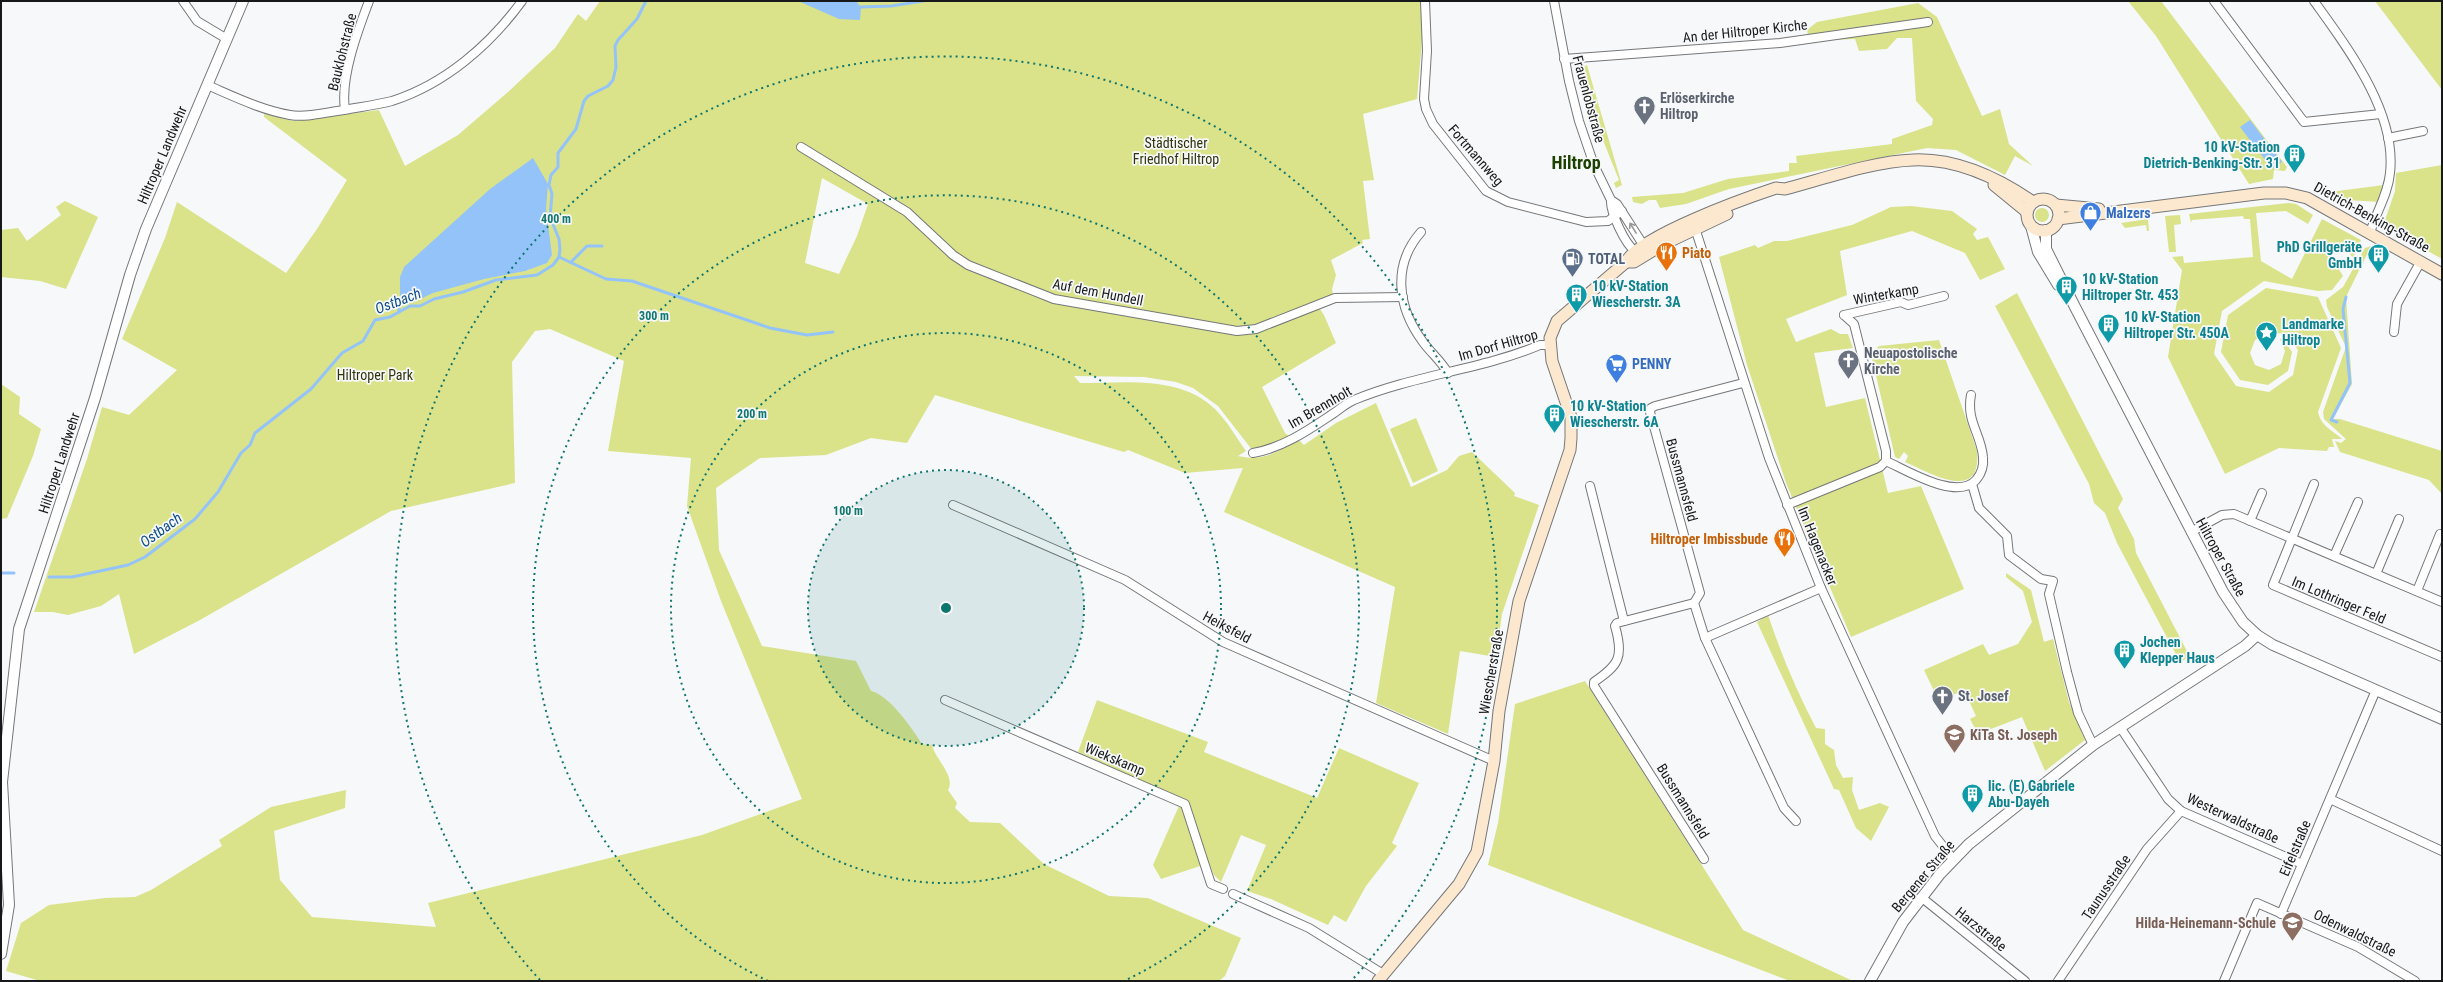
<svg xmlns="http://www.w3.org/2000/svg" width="2443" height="982" font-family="'Roboto Condensed',sans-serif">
<rect width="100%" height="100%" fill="#f6f8fa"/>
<g fill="#dae38a" fill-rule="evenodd">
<path d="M600 1H1429L1423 2V29L1417 99 1363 114 1374 180 1363 181 1370 239 1362 240 1363 243 1331 260 1336 275 1332 289 1333 295 1315 302 1324 315 1336 343 1262 387 1285 433 1290 437 1261 450 1253 451 1218 406 1193 388 1176 382 1144 377 1074 376 1080 383C1125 383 1180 375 1215 409 1227 421 1236 437 1246 451L1238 456C1264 462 1276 452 1299 440L1304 445 1336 423 1376 403 1411 487 1447 470 1459 456 1472 452 1515 493 1514 496 1539 505 1502 614 1496 657 1460 651 1448 734 1376 703 1395 587 1224 512 1243 468 1185 473 1128 450 1124 452 935 395 907 443 871 438 826 455 760 458 716 488 719 550 762 646 856 661 871 691C889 695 912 728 922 744L932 745C935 759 956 776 948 790L957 803 955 808 970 822 1000 823 1044 864 1109 896 1148 898 1241 938 1225 976 1219 981H40L6 971 21 923 49 905 105 898 135 897 151 890 222 846 219 840 271 807 346 790 345 808 274 831 280 880 312 917 436 927 428 903 702 835 802 799 721 601 687 506 691 458 608 451 624 361 550 329 535 331 512 362 515 483 391 511 200 620 134 654 119 594 101 606 68 615 53 612H34L87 459 102 407 129 415 177 370 122 339 165 238 177 202 286 273 317 229 347 180 264 117V114L294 121 379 110 405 166 458 135 508 92 555 48 578 14 586 21ZM822 178 868 204 857 236 839 274 805 263Z"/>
<path d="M2128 1H2161L2287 167 2285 171 2274 170 2273 179 2249 184 2156 36Z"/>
<path d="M2375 1H2442V90Z"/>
<path d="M1918 3 1937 17 1982 116 2000 109 2009 144 2033 166 2015 156 2005 175 1956 150 1927 148 1729 189 1686 204 1660 208 1656 200H1649L1642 204 1633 202 1632 197 1683 193 1728 179 1789 171V163H1797L1796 156 1892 144V139L1932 125 1933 119 1916 101 1912 38H1897L1887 49 1859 51 1855 39 1809 41 1807 30 1817 22Z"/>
<path d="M1587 65 1622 185 1616 188 1614 183 1619 180 1596 123 1590 124 1586 111 1592 109 1584 82 1579 84 1580 69Z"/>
<path d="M2442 165V259L2383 226 2395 191 2396 173Z"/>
<path d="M2384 185 2379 202 2332 199 2322 193Z"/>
<path d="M65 201 98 217 66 289 40 281 1 277V230L18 228 27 241 61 215 56 207Z"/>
<path d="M2289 203 2296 204 2313 215 2308 224 2286 211 2256 213 2261 261 2292 279 2322 219 2361 240 2353 258 2345 247 2331 256 2343 276 2332 290 2318 291 2264 281 2222 311 2214 354 2236 386 2269 392 2293 375 2298 350 2286 333 2266 334 2255 340 2250 353 2255 365 2269 370 2281 364 2285 351 2280 339H2283L2292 352 2288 371 2268 385 2240 380 2221 352 2228 315 2266 288 2318 297 2341 348 2318 412C2321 426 2332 430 2342 439H2332L2334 447H2329L2327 451 2279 448 2225 474 2168 357 2182 270 2172 257 2183 256 2184 263 2253 257 2250 219H2244L2243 216 2192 220 2191 223 2189 214Z"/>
<path d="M1911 206 1952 211 1977 229 1973 234 1977 240 1988 237 2005 269 1980 280 1965 253 1912 231 1840 251 1847 295 1786 319 1796 342 1831 329 1840 334H1848L1853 348 1814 353 1826 407 1865 398 1888 493 1921 486 1964 589 1851 637 1786 483 1747 365 1719 257 1755 245 1758 248 1774 241H1787L1852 225 1891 207Z"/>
<circle cx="2042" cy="215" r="7"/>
<path d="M2180 215 2181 224 2174 225 2176 252H2169L2165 216Z"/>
<path d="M2148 219 2149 231H2147L2146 225 2125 228 2121 223Z"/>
<path d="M2371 246 2346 297 2352 384 2333 419H2340L2442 451V494L2429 480 2340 452 2335 441 2341 443 2346 439 2324 419 2323 412 2346 347 2327 307 2326 300 2343 287 2365 248Z"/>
<path d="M2017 293 2123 499 2118 508 2134 539 2136 553 2190 657 2180 662 2117 543 2105 513 2094 503 2089 484 1995 306Z"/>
<path d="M1939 340 1977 451C1982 504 1930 473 1905 462L1908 456 1904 452 1899 459 1895 457 1871 354 1879 346Z"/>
<path d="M1 384 20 397 19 414 41 429 33 456 7 518 1 519Z"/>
<path d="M1416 418 1438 471 1413 483 1390 429Z"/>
<path d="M2006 573 2031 590 2044 642 2053 639 2069 702 2085 740 2045 771 2022 717 1978 734 1970 719 1976 716 1964 690 1951 696 1948 689 1936 695 1924 670 1983 644 1989 655 2018 644 2032 622 2023 591 2006 577Z"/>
<path d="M1768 615C1781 654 1797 692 1816 728L1825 729V744L1834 750 1836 765 1843 778 1853 777 1852 790 1859 810 1880 803 1889 807 1871 841 1856 828 1839 790 1834 789 1757 622Z"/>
<path d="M1585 681 1743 930 1853 981H1790L1488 865 1498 823 1515 704Z"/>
<path d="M1097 700 1208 742 1204 752 1317 798 1339 748 1419 783 1392 843 1397 846 1366 886 1346 922 1334 915 1328 925 1271 899 1247 891 1266 845 1241 835 1221 882 1214 875 1209 863 1161 879 1153 865 1182 799 1078 752Z"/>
</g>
<g fill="#93c3f9">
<path d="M798 1H856L861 7 860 20 839 19Z"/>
<path d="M2250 120 2282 162 2272 169 2240 127Z"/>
<path d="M533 158 548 184 546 209 552 255 547 263 525 271 484 279 433 293 412 303 400 298V277L404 267 490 189Z"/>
</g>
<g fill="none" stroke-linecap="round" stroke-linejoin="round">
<g stroke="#93c3f9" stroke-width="3">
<path d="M861 7 891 6 923 1"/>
<path d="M559 257 606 279 632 281 770 328 807 335 833 332"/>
<path d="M572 261 587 246H602"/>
<path d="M399 312V298"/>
<path d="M2337 422 2331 420 2350 383 2343 309 2346 297"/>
<path d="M1 573H14"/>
<path d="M49 577H72L128 565 145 557 195 519 218 492 241 453 250 445 255 433 311 389 342 353 363 341 375 320 390 317 410 306H420L434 299 463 292 496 280 537 275 553 265 559 257 560 250 559 239 550 217 552 194 549 185 551 175 558 167V153L576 129 584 101 588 96 608 86 613 80 616 67 615 46 618 40 637 19 646 1"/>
</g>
<defs>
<g id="minor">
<path d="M183 1 197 21 227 39"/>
<path d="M1425 1 1427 51 1424 99 1426 109 1433 124 1486 191 1508 202 1586 222 1608 221 1622 211"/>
<path d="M1554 1 1569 81 1579 121 1594 165 1611 200 1617 204 1644 246V255C1641 254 1637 253 1635 251 1625 244 1610 212 1611 200"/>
<path d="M2214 1 2304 122 2381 114"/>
<path d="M2314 1C2347 47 2397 112 2390 173 2388 195 2376 212 2370 233"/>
<path d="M1564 59 1780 43 1928 22"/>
<path d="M207 85C233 96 261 110 290 115 307 118 326 112 344 110 360 107 376 105 392 101 445 84 490 45 522 1"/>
<path d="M345 109C340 78 358 30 369 1"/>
<path d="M2388 138 2423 131"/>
<path d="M801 147 907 212 953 255 968 265 1054 299 1237 331 1256 329 1335 298 1403 297"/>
<path d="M1695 228 1769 458 1821 588 1935 836 1953 859"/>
<path d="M1421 232C1392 265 1397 307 1423 342 1431 353 1441 361 1448 373"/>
<path d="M1844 315 1901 302 1908 305 1944 296"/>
<path d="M2394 332 2397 304 2421 261"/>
<path d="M1743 383 1655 406 1651 408 1650 412 1700 593 1694 603 1705 638 1784 808 1796 821"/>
<path d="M1253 453C1282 448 1307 431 1331 415 1339 410 1346 403 1354 400 1414 375 1480 370 1540 345H1549"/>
<path d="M1886 461C1908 471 1957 501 1976 480 1982 473 1984 466 1983 457 1981 434 1966 421 1971 395"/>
<path d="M1972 484 1979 508 2007 536 2009 555 2041 579 2053 581 2049 594 2067 672 2078 713 2093 745"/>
<path d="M2314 484 2273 585 2442 657"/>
<path d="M1590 486 1624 621"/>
<path d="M953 505 1125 580 1223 642 1494 761"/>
<path d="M1787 505 1880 467 1886 461V451L1854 324 1844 315"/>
<path d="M2250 521 2262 493"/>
<path d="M2191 532 2222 515 2234 514 2442 602"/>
<path d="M2334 556 2358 502"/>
<path d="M2376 574 2399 519"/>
<path d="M2417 591 2440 534"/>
<path d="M1694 603 1617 623 1615 626C1624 657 1619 665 1594 682V686L1704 859"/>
<path d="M1705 638 1821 588"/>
<path d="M945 700 1185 804 1211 884 1223 889"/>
<path d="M2120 727 2168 799 2181 811 2302 864"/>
<path d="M2330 799 2442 851"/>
<path d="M1233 894 1309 928 1383 974"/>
<path d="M1921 897 2025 981"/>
<path d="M2281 914 2376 690"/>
<path d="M2058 981 2147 849 2181 811"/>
<path d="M2224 981 2257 903 2358 947 2415 981"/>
</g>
<g id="tertiary">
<path d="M2031 226 2038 252 2058 285"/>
<path d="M2046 230V249L2075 307 2223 592 2243 622 2257 635 2273 645 2442 719"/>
<path d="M1 954 9 905 2 782 19 629 95 398 130 275 146 229 243 1"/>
<path d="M1870 981 1903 922 1940 874 1969 844 2093 745 2245 646 2257 635"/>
</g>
<g id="secondary">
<path d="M1994 185 2027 212"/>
<circle cx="2043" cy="215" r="16"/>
<path d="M2056 205 2099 209"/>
<path d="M2058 219 2264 193H2286L2307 198 2442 274"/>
<path d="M1626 262H1634L1662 245 1727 214"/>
<path d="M1378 981 1459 884 1477 852 1494 761 1499 711 1519 601 1570 450 1571 438V417L1552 361 1550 338 1557 321 1626 262C1639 236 1746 198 1776 188L1785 189C1823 179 1875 161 1913 160 1956 158 1998 178 2033 202"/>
</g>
</defs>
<use href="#minor" stroke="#767779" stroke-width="10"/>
<use href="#tertiary" stroke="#767779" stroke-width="12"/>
<use href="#secondary" stroke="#767779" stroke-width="13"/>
<use href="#minor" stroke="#fff" stroke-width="8"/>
<use href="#tertiary" stroke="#fff" stroke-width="10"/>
<use href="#secondary" stroke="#fce8ce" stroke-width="11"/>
</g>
<defs><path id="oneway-shaft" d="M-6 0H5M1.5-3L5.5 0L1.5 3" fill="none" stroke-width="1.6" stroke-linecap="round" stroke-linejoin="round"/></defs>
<use stroke="#979798" href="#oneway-shaft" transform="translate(1633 228) rotate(-122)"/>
<circle cx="946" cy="608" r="138" fill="#0f766e" fill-opacity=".12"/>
<g fill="none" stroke="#0f766e" stroke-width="2" stroke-dasharray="2 4">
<circle cx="946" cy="608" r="138"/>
<circle cx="946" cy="608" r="275"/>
<path d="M768 981A413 413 0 1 1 1124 981"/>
<path d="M540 980A551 551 0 1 1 1352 980"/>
</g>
<defs>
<symbol id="church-pin" viewBox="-11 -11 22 30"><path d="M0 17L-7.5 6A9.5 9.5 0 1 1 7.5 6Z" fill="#6b7280" stroke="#f6f8fa"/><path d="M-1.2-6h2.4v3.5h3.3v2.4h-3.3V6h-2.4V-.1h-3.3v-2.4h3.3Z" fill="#fff"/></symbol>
<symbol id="building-pin" viewBox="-11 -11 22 30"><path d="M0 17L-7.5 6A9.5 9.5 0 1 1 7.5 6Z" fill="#0f9aa8" stroke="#f6f8fa"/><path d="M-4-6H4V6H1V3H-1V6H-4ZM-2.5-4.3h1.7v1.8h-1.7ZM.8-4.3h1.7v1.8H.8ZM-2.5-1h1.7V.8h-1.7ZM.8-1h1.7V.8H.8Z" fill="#fff"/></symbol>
<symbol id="shop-pin" viewBox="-11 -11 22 30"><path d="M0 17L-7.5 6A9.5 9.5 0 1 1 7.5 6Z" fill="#3f7fe0" stroke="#f6f8fa"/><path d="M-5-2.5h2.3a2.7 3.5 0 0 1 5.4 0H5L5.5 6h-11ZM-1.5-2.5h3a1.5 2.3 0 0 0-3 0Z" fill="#fff"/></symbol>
<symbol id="restaurant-pin" viewBox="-11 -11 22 30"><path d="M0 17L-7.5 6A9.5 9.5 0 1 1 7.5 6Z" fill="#e8710a" stroke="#f6f8fa"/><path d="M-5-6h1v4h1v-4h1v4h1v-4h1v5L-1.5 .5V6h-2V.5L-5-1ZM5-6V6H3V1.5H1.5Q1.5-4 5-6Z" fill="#fff"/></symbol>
<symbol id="fuel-pin" viewBox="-11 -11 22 30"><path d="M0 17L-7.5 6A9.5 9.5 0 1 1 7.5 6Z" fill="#5c6f8a" stroke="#f6f8fa"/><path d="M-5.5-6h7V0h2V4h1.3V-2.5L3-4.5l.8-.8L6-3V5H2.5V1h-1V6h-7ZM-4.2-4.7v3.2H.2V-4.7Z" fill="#fff"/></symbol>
<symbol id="sight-pin" viewBox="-11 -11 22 30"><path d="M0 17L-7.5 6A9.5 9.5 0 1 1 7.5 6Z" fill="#0f9aa8" stroke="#f6f8fa"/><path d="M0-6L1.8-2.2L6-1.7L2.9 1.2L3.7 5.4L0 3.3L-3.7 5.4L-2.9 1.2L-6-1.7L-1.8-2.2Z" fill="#fff"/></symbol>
<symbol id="supermarket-pin" viewBox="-11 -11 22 30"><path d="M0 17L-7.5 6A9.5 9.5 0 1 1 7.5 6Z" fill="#3f7fe0" stroke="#f6f8fa"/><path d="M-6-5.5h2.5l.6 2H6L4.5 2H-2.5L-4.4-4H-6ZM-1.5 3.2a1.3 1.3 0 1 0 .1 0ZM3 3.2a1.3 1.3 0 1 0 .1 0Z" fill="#fff"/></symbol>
<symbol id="school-pin" viewBox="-11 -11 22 30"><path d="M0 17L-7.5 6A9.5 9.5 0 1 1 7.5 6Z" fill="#8d6e63" stroke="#f6f8fa"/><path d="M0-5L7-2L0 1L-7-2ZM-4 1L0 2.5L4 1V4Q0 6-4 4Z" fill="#fff"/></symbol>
</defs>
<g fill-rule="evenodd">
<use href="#church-pin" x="1632" y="94" width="25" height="34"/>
<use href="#building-pin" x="2282" y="142" width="25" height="34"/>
<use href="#shop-pin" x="2078" y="200" width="25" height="34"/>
<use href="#restaurant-pin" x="1654" y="240" width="25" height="34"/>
<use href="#building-pin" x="2366" y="242" width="25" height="34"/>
<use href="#fuel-pin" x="1560" y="246" width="25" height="34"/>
<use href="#building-pin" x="2054" y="274" width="25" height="34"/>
<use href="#building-pin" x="1564" y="282" width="25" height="34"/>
<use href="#building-pin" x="2096" y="312" width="25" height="34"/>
<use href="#sight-pin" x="2254" y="320" width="25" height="34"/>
<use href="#church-pin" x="1836" y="348" width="25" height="34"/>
<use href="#supermarket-pin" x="1604" y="352" width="25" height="34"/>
<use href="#building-pin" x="1542" y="402" width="25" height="34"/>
<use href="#restaurant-pin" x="1772" y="526" width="25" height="34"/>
<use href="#building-pin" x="2112" y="638" width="25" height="34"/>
<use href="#church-pin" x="1930" y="684" width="25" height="34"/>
<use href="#school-pin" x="1942" y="722" width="25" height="34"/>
<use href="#building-pin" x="1960" y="782" width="25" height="34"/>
<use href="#school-pin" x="2280" y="910" width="25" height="34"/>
</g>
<g text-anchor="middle" stroke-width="3.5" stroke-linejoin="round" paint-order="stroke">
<g font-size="14" fill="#171819" stroke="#f6f8fa">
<text transform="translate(1745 31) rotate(-6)" y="5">An der Hiltroper Kirche</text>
<text transform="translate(342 52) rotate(-76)" y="5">Bauklohstraße</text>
<text transform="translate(1589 99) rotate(75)" y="5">Frauenlobstraße</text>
<text transform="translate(162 155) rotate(-67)" y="5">Hiltroper Landwehr</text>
<text transform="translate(1476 155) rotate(49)" y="5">Fortmannweg</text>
<text transform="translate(2372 217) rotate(29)" y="5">Dietrich-Benking-Straße</text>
<text transform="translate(1098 292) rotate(11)" y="5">Auf dem Hundell</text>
<text transform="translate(1886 294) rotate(-10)" y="5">Winterkamp</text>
<text transform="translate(1498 345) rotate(-16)" y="5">Im Dorf Hiltrop</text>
<text transform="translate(1320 407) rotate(-30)" y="5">Im Brennholt</text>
<text transform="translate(59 463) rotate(-72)" y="5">Hiltroper Landwehr</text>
<text transform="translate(1682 480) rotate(75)" y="5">Bussmannsfeld</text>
<text transform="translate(1818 546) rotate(68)" y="5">Im Hagenacker</text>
<text transform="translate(2221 557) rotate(61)" y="5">Hiltroper Straße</text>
<text transform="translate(2339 600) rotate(23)" y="5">Im Lothringer Feld</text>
<text transform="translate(1227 627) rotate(28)" y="5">Heiksfeld</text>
<text transform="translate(1491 672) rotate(-80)" y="5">Wiescherstraße</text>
<text transform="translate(1115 759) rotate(23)" y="5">Wiekskamp</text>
<text transform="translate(1683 801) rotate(58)" y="5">Bussmannsfeld</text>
<text transform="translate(2233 818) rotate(25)" y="5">Westerwaldstraße</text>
<text transform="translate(2295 848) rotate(-67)" y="5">Eifelstraße</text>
<text transform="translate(1923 876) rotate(-50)" y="5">Bergener Straße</text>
<text transform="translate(2106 887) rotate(-56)" y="5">Taunusstraße</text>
<text transform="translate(1981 929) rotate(39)" y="5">Harzstraße</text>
<text transform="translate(2355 933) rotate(26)" y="5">Odenwaldstraße</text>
</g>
<g font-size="14" font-weight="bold" fill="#5b616d" stroke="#f6f8fa" text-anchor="start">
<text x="1660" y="103">Erlöserkirche<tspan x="1660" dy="16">Hiltrop</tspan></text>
<text x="1864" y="358">Neuapostolische<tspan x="1864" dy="16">Kirche</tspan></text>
<text x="1958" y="701">St. Josef</text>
</g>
<g font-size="14" fill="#30330b" stroke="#f6f8fa">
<text x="1176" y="148">Städtischer<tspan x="1176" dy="16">Friedhof Hiltrop</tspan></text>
<text x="375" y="380">Hiltroper Park</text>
</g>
<g font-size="14" font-weight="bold" fill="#0d838f" stroke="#f6f8fa" text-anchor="start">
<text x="2280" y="152" text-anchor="end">10 kV-Station<tspan x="2280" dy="16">Dietrich-Benking-Str. 31</tspan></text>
<text x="2362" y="252" text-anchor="end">PhD Grillgeräte<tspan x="2362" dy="16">GmbH</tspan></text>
<text x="2082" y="284">10 kV-Station<tspan x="2082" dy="16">Hiltroper Str. 453</tspan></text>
<text x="1592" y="291">10 kV-Station<tspan x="1592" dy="16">Wiescherstr. 3A</tspan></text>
<text x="2124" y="322">10 kV-Station<tspan x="2124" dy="16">Hiltroper Str. 450A</tspan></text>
<text x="2282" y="329">Landmarke<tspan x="2282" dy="16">Hiltrop</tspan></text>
<text x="1570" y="411">10 kV-Station<tspan x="1570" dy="16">Wiescherstr. 6A</tspan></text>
<text x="2140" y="647">Jochen<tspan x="2140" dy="16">Klepper Haus</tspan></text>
<text x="1988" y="791">lic. (E) Gabriele<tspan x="1988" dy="16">Abu-Dayeh</tspan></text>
</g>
<g font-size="14" font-weight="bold" fill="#366cbe" stroke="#f6f8fa" text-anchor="start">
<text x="2106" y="218">Malzers</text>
<text x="1632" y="369">PENNY</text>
</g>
<g font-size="14" font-weight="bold" fill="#c56008" stroke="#f6f8fa" text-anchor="start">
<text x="1682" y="258">Piato</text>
<text x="1768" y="544" text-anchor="end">Hiltroper Imbissbude</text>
</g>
<g font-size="14" font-weight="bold" fill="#4e5e75" stroke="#f6f8fa" text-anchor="start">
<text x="1588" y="264">TOTAL</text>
</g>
<g font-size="14" font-weight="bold" fill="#785e54" stroke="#f6f8fa" text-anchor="start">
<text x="1970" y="740">KiTa St. Joseph</text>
<text x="2276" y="928" text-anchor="end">Hilda-Heinemann-Schule</text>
</g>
<g font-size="15" font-style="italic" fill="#0f4e8a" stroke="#f6f8fa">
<text transform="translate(398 301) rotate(-21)" y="5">Ostbach</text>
<text transform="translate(161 530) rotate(-36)" y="5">Ostbach</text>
</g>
<g font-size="18" font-weight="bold" fill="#1c4100" stroke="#f6f8fa">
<text x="1576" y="169">Hiltrop</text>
</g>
</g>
<circle cx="946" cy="608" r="6" fill="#0f766e" stroke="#f6f8fa" stroke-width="2"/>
<g font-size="12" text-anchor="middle" font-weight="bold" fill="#0f766e" stroke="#f6f8fa" stroke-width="3.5" stroke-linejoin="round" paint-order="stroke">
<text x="556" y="223">400 m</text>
<text x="654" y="320">300 m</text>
<text x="752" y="418">200 m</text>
<text x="848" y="515">100 m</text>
</g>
<rect width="2443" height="982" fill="none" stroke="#171819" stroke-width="4"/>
</svg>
